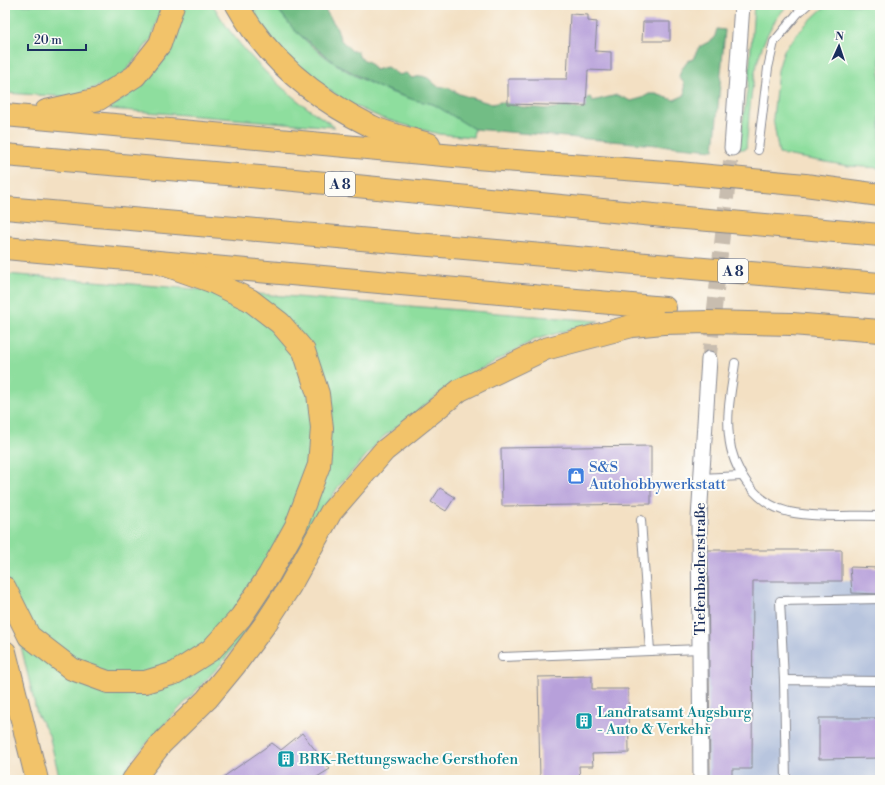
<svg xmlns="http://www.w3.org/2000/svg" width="885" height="785" font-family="'Libre Bodoni',serif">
<rect width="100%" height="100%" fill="#fdfcf7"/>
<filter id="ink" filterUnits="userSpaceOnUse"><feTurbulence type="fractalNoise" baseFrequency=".025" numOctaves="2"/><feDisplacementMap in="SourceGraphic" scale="8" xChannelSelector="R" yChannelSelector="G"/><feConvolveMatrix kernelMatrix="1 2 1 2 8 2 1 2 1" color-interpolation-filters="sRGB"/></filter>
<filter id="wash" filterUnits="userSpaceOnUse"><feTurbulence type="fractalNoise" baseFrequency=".012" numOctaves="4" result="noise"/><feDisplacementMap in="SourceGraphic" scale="16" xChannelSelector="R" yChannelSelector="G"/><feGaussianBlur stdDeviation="0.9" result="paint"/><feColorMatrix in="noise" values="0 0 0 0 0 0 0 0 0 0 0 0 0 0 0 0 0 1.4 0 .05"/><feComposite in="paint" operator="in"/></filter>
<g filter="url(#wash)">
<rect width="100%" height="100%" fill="#f3e0c3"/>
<path fill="#b8c5de" d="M707 550H842V581H851L852 568H879L880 780H707Z"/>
<g fill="#8ede9e" stroke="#54867e">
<path d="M5 5H162L152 38 120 78 71 97 5 93Z"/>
<path d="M182 5H213C232 39 262 71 292 96 305 107 321 117 335 127L109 109C135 90 164 70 175 38 179 28 180 16 182 5Z"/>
<path d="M242 5H275C303 47 349 77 396 94 408 99 424 100 435 105 448 112 461 121 474 129L473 137 439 134 405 125 382 118 348 103 291 63Z"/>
<path d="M754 5H788C751 42 751 100 746 149H739L749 77Z"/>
<path d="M830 5H880V168L849 166 779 154 773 118 778 70 784 50 805 25 822 9Z"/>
<path d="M5 274 599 321 534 340 450 386 383 437 338 487 252 623 221 664 134 757 120 780H60L49 735 37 714 5 578Z"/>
</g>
<path fill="#72bd85" stroke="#467672" d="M275 5H322L337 28 340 39 352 51H357L360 58 369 62 375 70 387 67 399 75 406 73 412 78 422 76 428 78 437 86 450 88 459 94 492 104 501 102 522 107 549 109 567 106 580 109 585 108 587 98 590 97 593 101 617 95 631 101 642 98 649 94H656L674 100 685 95 684 83 679 77 681 70 688 61 693 59 699 47 714 39 717 29 725 30 714 150 474 129 433 104 414 100 378 87 335 63 294 30Z"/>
<g id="blocks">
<g fill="#b7a0da">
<path d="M570 14 588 15V21L597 22 595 51 611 52V71L588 70 586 106 508 104V79H567Z"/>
<path d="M643 22H670V41H642Z"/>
<path d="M651 446V504L502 506 501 448Z"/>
<path d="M440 488 455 497 446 511 431 502Z"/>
<path d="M708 550H842V581H753L752 769H732V780H710Z"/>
<path d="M850 567 879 568V594L852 593Z"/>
<path d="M592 676V689H628L629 753 592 754 593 766H579L580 780H540L538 677Z"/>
<path d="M819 718H880V758L819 759Z"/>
<path d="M302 733 330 769 312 780H219L272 743 281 750Z"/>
</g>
</g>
</g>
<g filter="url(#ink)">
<use href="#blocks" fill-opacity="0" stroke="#878890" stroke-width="1"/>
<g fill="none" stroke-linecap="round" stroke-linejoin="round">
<path stroke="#c8bdaf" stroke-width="15" stroke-dasharray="15 8" stroke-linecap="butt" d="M709 359 732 148"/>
<defs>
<g id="service">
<path d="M758 150 768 68 774 42 798 13 807 5"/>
<path d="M735 363C732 387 726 412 729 436 732 469 755 504 789 512 818 518 850 515 880 516"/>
<path d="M701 478 741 476"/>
<path d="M641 520 650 651 700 649"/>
<path d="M502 657 650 651"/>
<path d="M784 680 780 601 880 599"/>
<path d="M786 780 784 680 880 681"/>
</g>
<g id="minor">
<path d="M732 148 742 5"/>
<path d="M701 780 699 519 709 359"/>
</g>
<path id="trunk" d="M5 652 37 780"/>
<g id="motorway">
<path d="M237 5C267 59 316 99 371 126 388 135 410 138 429 144"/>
<path d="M46 111 99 99 135 76 160 44 173 5"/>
<path d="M5 115 476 158 679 173"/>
<path d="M5 155 295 180 674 217"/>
<path d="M805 185 880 195"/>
<path d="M5 208 669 266"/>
<path d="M801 228 880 235"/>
<path d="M5 248 665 308"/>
<path d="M796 277 880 284"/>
<path d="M792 324 880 331"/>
<path d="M5 588 29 636 72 669 108 682H145L175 673 211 650 241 617 269 575 296 526 319 465 322 428 318 394 304 351 280 323 250 300 211 281 157 262"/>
<path d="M133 780 161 744 207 699 235 665 266 623 290 586 331 512 384 451 460 390 545 349 632 326 663 323"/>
</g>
</defs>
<use href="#service" stroke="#878890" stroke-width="10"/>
<use href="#minor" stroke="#878890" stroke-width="17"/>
<use href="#trunk" stroke="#878890" stroke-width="24"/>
<use href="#motorway" stroke="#878890" stroke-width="24"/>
<use href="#service" stroke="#fff" stroke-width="8"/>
<use href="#minor" stroke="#fff" stroke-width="15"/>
<use href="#trunk" stroke="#f2c36a" stroke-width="22"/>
<use href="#motorway" stroke="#f2c36a" stroke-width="22"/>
<defs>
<g id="motorway-bridge">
<path d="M679 173 805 185"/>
<path d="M674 217 801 228"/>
<path d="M669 266 796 277"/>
<path d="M663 323 709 322 792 324"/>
</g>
</defs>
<use href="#motorway-bridge" stroke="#878890" stroke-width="24" stroke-linecap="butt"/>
<use href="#motorway-bridge" stroke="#f2c36a" stroke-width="22"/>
</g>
</g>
<defs>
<symbol id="shop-square" viewBox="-11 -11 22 22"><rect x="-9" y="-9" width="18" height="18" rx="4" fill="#3f7fe0" stroke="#fdfcf7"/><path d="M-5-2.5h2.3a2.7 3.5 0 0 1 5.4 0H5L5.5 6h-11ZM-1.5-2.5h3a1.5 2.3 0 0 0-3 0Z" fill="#fff"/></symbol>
<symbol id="building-square" viewBox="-11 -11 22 22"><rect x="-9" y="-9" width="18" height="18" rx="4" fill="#0f9aa8" stroke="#fdfcf7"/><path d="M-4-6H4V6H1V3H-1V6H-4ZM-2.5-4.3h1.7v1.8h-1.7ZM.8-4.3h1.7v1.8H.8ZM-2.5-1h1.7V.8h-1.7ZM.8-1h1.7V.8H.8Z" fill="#fff"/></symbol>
</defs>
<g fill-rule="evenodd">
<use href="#shop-square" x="566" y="466" width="20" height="20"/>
<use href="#building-square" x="574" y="711" width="20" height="20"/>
<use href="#building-square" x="276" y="749" width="20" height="20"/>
</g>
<g text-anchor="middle" stroke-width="4" stroke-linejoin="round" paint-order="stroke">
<g fill="#fdfcf7" stroke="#5f6c8c" stroke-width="1">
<rect x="325" y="172" width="30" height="24" rx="3"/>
<rect x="718" y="259" width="30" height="24" rx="3"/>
</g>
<g font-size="14" font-weight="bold" fill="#1b2f5e">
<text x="340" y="189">A 8</text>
<text x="733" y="276">A 8</text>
</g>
<g font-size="15" fill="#366cbe" stroke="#fdfcf7" text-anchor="start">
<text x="589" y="472">S&amp;S<tspan x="589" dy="17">Autohobbywerkstatt</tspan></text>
</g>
<g font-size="15" fill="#1b2f5e" stroke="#fdfcf7">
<text transform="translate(700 569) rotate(-90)" y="5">Tiefenbacherstraße</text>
</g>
<g font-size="15" fill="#0d838f" stroke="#fdfcf7" text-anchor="start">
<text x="597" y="717">Landratsamt Augsburg<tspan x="597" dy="17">- Auto &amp; Verkehr</tspan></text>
<text x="299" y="764">BRK-Rettungswache Gersthofen</text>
</g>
</g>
<rect width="885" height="785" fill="none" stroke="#fdfcf7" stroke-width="20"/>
<g transform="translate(839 46) rotate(3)" stroke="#fdfcf7" stroke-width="3" paint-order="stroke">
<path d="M0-3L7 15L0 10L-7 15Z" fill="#1b2f5e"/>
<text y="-6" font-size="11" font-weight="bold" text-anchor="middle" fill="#1b2f5e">N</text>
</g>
<path d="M28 44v6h58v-6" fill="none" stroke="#1b2f5e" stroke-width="2"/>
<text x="34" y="44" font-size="12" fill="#1b2f5e" stroke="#fdfcf7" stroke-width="3" paint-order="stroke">20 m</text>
</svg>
